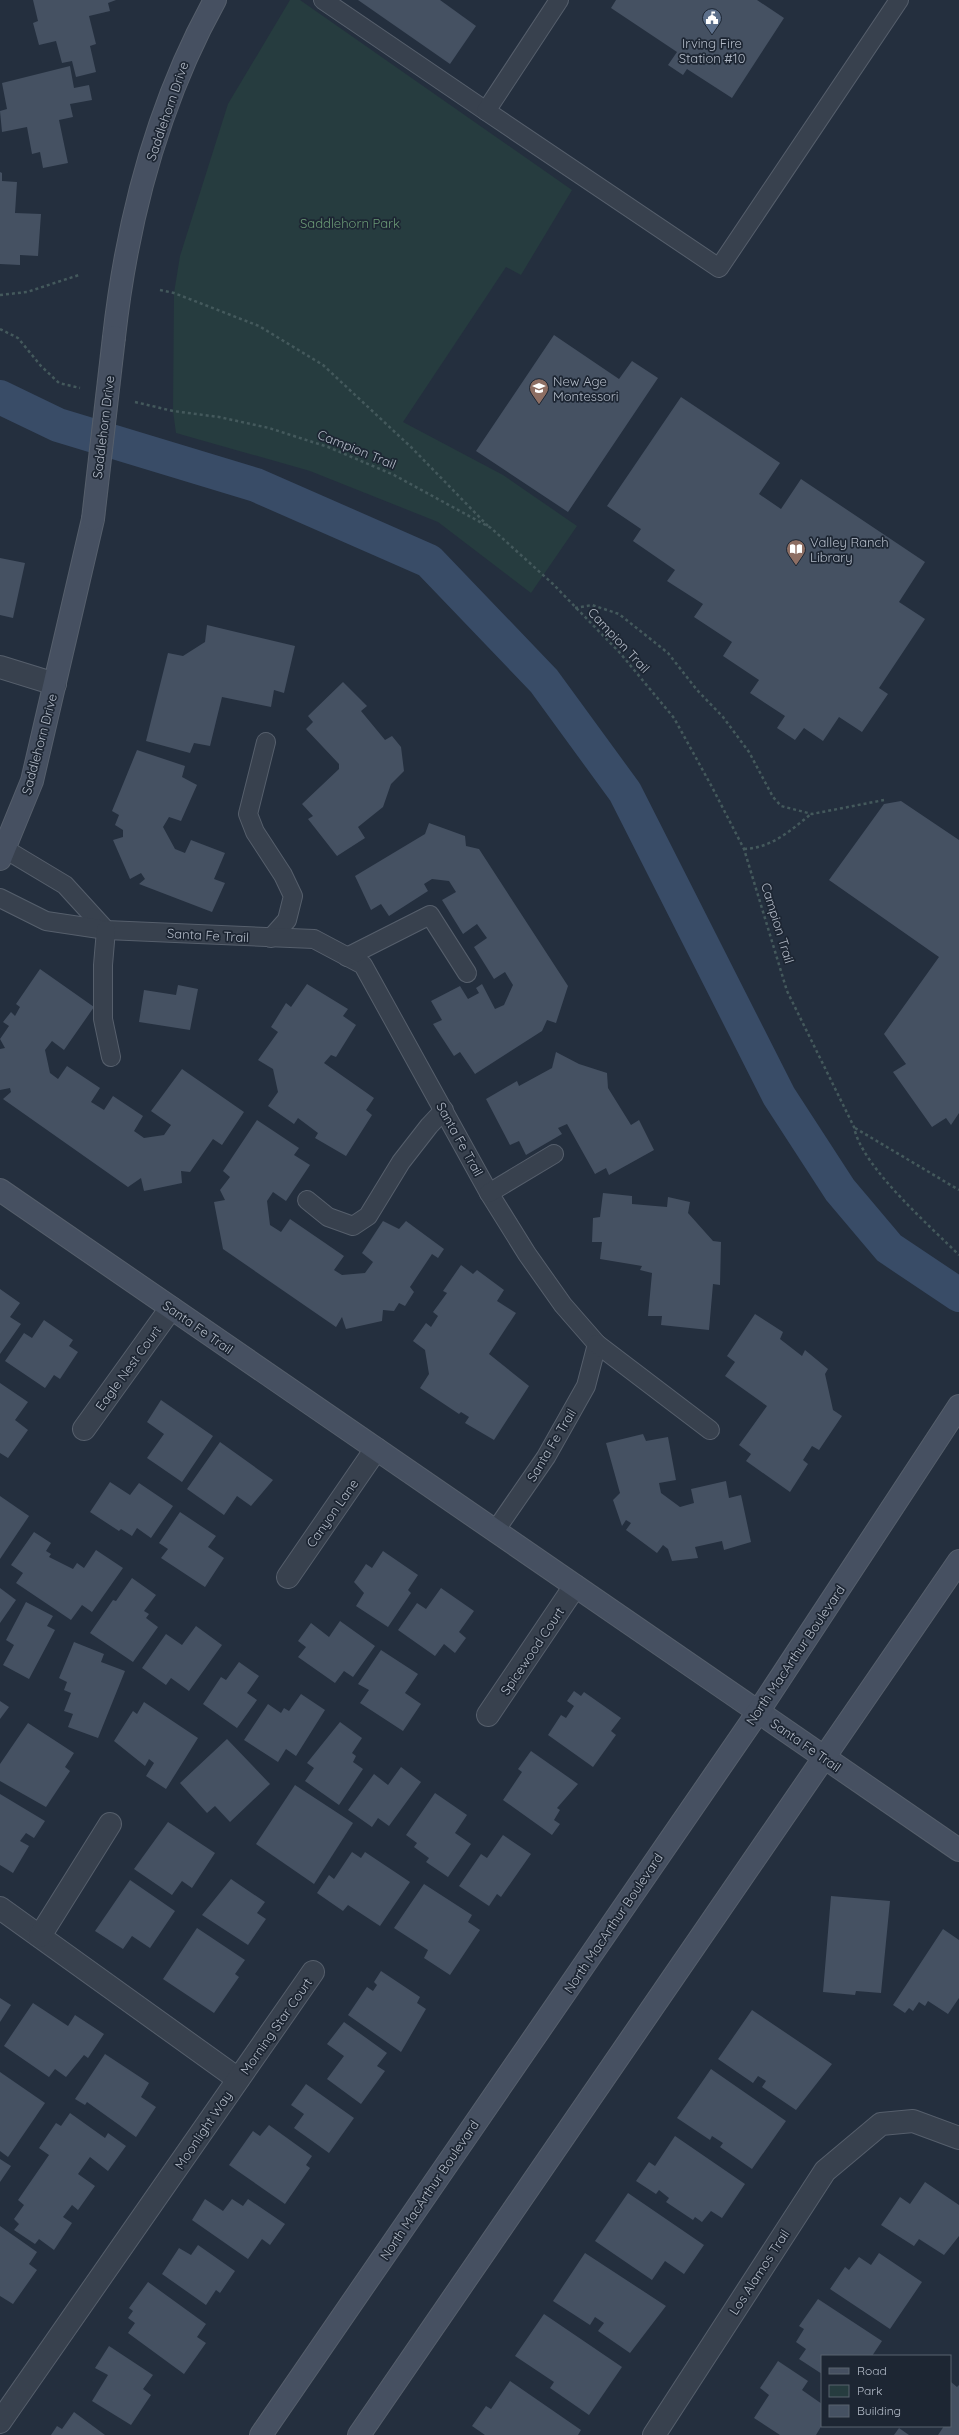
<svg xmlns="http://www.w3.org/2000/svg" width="959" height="2435" font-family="Quicksand,sans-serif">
<rect width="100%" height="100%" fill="#242f3e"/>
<path fill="#263c3f" d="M290 0H300L572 190 521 275 506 267 403 422 503 475 577 526 531 593 438 522 310 471 176 433 173 411 174 293 180 256 228 104Z"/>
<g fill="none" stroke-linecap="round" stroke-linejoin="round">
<path stroke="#394c67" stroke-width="34" d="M0 397 58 425 256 485 429 561 544 681 625 792 779 1096 840 1190 889 1248 959 1295"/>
</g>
<g fill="#455162">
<path d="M33 0H116L108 3 110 11 89 16 96 44 90 46 96 72 76 77 72 61 62 63 56 41 39 45 33 23 38 21Z"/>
<path d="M358 0H440L476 26 450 64Z"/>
<path d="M616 0H757L784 18 732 98 687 69 683 75 668 65 677 52 611 8Z"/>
<path d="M70 66 74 88 89 85 92 100 70 104 73 117 59 120 68 163 43 168 40 152 32 154 27 127 2 132 0 111 7 109 2 83Z"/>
<path d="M0 172 2 173V181L17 182 15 213 41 214 38 256 20 255V265L0 264Z"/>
<path d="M554 335 619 379 632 361 658 378 568 512 476 451Z"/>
<path d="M681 397 780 463 759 494 781 509 801 479 925 562 899 602 925 619 879 688 888 694 862 732 839 717 823 741 804 728 795 740 777 728 785 716 750 693 759 680 723 656 732 642 694 617 703 604 667 581 675 570 633 541 641 529 607 506Z"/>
<path d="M0 558 25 563 13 618 0 615Z"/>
<path d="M207 625 295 646 284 693 274 690 271 707 222 697 210 746 194 743 190 753 146 741 168 653 183 656 205 642Z"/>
<path d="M343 682 367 706 361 711 385 740 392 736 401 747 404 771 391 784 383 807 358 827 365 838 337 856 308 819 313 816 302 804 339 769V764L306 729 313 722 308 716Z"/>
<path d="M137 750 185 766 182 777 197 785 181 821 169 817 163 827 175 849 185 853 191 840 225 853 214 879 225 883 212 912 139 884 145 879 141 873 130 879 113 840 123 837V830L115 825 119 815 112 811Z"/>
<path d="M901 801 959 840V1113L951 1125 946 1118 932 1127 893 1072 906 1064 884 1034 939 957 829 880 884 804Z"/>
<path d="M429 823 465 836 466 846 479 849 568 986 556 1023 547 1020 542 1031 475 1074 460 1052 454 1056 433 1024 442 1020 431 1001 460 986 468 999 479 993 476 988 482 984 495 1009 504 1005 513 985 505 972 494 979 474 947 487 938 477 924 463 934 442 900 456 892 449 881 432 879 424 884 428 891 389 916 381 904 371 910 355 876 425 834Z"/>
<path d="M40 969 94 1007 64 1050 52 1041 45 1050 50 1073 58 1079 67 1066 100 1088 91 1102 104 1110 113 1096 143 1116 134 1131 144 1138 164 1135 171 1125 151 1111 182 1069 244 1112 222 1145 213 1139 190 1172 181 1171 182 1183 144 1191 141 1178 128 1187 3 1099 11 1092 10 1088 0 1090V1049L5 1048 0 1039 9 1026 3 1022 11 1012 15 1016 20 1007 16 1004Z"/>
<path d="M307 984 348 1009 343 1016 356 1025 336 1057 331 1055 324 1063 374 1098 366 1110 372 1115 346 1156 315 1138 318 1133 298 1118 294 1124 268 1106 278 1092 273 1069 258 1060 278 1032 271 1027 286 1003 291 1007Z"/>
<path d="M178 985 198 989 190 1030 139 1022 144 990 176 995Z"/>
<path d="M556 1052 579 1064 607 1073 608 1088 631 1125 639 1120 654 1150 609 1175 606 1168 595 1174 567 1124 558 1128 562 1134 526 1155 519 1141 510 1145 486 1099 517 1081 519 1086 552 1068Z"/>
<path d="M257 1120 299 1148 294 1155 310 1165 286 1201 273 1192 267 1201 270 1225 281 1232 290 1219 344 1256 334 1270 342 1275 365 1273 373 1262 362 1253 383 1221 399 1229 406 1221 444 1249 438 1258 432 1254 410 1287 414 1292 405 1306 399 1303 394 1311 383 1310 382 1321 346 1329 342 1317 336 1327 223 1249 214 1202 225 1200 220 1190 230 1177 223 1171Z"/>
<path d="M603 1193 632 1196V1204L667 1207 668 1197 690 1202 688 1213 713 1241 721 1242 720 1285 713 1284 709 1330 661 1325 662 1316H648L652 1273 640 1270 642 1266 600 1259 602 1242H592L593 1218 600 1217Z"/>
<path d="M461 1265 473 1274 477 1270 504 1290 497 1301 516 1313 489 1354 529 1386 494 1440 465 1423 469 1417 461 1412 459 1414 420 1388 429 1374 425 1350 413 1341 426 1323 431 1327 438 1316 433 1312 447 1293 443 1291Z"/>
<path d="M0 1289 20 1303 10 1317 21 1324 0 1354Z"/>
<path d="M755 1314 783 1332 780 1339 802 1356 805 1350 828 1369 825 1374 833 1410 842 1416 819 1450 812 1446 803 1460 808 1464 790 1492 746 1461 751 1454 739 1445 767 1406 725 1376 735 1362 727 1356Z"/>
<path d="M44 1320 73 1340 69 1346 78 1352 60 1379 54 1375 45 1388 5 1361 24 1333 32 1338Z"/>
<path d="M0 1383 28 1402 15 1420 28 1430 8 1458 0 1453Z"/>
<path d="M161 1400 213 1436 182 1482 147 1458 164 1434 147 1422Z"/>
<path d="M643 1434 646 1441 668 1437 676 1480 659 1483 661 1493 680 1507 694 1503 691 1489 726 1481 729 1498 741 1495 751 1542 724 1550 722 1541 695 1547 698 1558 672 1561 668 1549 663 1545 657 1553 626 1530 631 1523 626 1520 622 1526 613 1500 620 1493 606 1443Z"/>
<path d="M220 1442 273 1480 251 1506 237 1496 224 1515 187 1489Z"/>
<path d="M110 1482 130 1495 139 1483 173 1506 151 1538 137 1528 132 1536 121 1529 119 1531 90 1512Z"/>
<path d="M0 1496 29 1516 0 1559Z"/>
<path d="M180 1512 216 1536 208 1547 224 1558 205 1587 161 1558 168 1549 159 1543Z"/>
<path d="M34 1532 51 1543 46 1551 51 1554 49 1557 73 1569 77 1563 84 1568 96 1550 123 1568 92 1612 82 1605 71 1620 16 1583 23 1573 11 1565Z"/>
<path d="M383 1551 418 1575 408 1590 411 1593 388 1627 356 1606 364 1593 354 1582 366 1564 372 1568Z"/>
<path d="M132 1578 156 1595 144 1611 149 1614 146 1618 158 1627 133 1662 90 1633 113 1600 116 1601Z"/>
<path d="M0 1588 16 1600 0 1623Z"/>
<path d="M441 1588 474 1611 459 1632 466 1638 455 1653 444 1644 435 1656 398 1630 417 1603 426 1609Z"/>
<path d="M26 1602 53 1616 47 1626 55 1630 29 1679 3 1665 14 1645 6 1640Z"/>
<path d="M340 1621 375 1646 353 1677 344 1671 335 1683 298 1657 306 1647 298 1641 311 1623 329 1637Z"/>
<path d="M196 1626 222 1645 189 1691 171 1678 166 1685 142 1668 166 1634 182 1645Z"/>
<path d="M74 1642 104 1654 101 1662 125 1671 98 1738 68 1727 73 1714 64 1711 71 1693 64 1690 67 1682 59 1678Z"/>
<path d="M381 1650 418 1674 405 1693 421 1704 403 1731 360 1703 369 1690 358 1684Z"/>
<path d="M239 1662 259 1676 247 1693 257 1700 237 1728 203 1704 221 1677 226 1680Z"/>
<path d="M574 1691 581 1696 584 1692 621 1718 611 1731 616 1735 593 1767 548 1735 561 1715 566 1718 574 1706 567 1701Z"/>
<path d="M301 1694 325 1710 296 1756 286 1749 278 1762 244 1740 268 1704 281 1713 284 1708 289 1711Z"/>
<path d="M0 1701 9 1707 0 1719Z"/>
<path d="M144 1702 198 1738 166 1789 146 1776 154 1763 149 1759 145 1766 114 1741 133 1711 137 1714Z"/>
<path d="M340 1722 362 1738 352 1753 356 1756 353 1762 363 1769 339 1805 305 1781 314 1768 307 1763Z"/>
<path d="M28 1723 74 1753 65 1767 70 1771 46 1807 0 1781V1764Z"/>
<path d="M227 1739 270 1784 230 1822 215 1806 207 1813 180 1783Z"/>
<path d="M531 1751 578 1784 557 1808 560 1810 554 1820 560 1824 552 1835 503 1800 522 1772 518 1769Z"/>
<path d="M401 1767 421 1782 389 1826 378 1818 372 1827 348 1810 374 1774 388 1785Z"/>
<path d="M295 1785 353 1823 314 1884 256 1844Z"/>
<path d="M435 1793 467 1815 455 1833 471 1844 448 1877 426 1862 429 1858 414 1847 417 1843 406 1835Z"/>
<path d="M0 1794 45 1821 34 1838 26 1833 20 1841 29 1846 13 1873 0 1865Z"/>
<path d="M168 1822 215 1853 192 1888 182 1881 172 1895 134 1869Z"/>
<path d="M503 1835 531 1854 501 1897 497 1894 489 1906 459 1886 481 1854 487 1858Z"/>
<path d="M352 1852 361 1858 365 1852 410 1882 380 1926 348 1905 343 1911 317 1893 329 1875 334 1879Z"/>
<path d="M231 1879 265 1902 257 1913 266 1919 248 1945 202 1915Z"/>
<path d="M130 1880 175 1911 150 1948 132 1936 123 1949 95 1931Z"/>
<path d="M424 1884 472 1915 468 1922 480 1930 450 1975 424 1958 428 1950 394 1928Z"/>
<path d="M831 1896 890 1901 881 1993 856 1991 855 1995 823 1992Z"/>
<path d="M197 1928 245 1960 235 1974 239 1977 214 2013 163 1979Z"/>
<path d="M943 1929 959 1940V1998L948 2014 928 2001 925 2006 919 2002 913 2011 909 2008 905 2013 893 2005Z"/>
<path d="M381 1971 420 1997 417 2003 426 2009 401 2052 348 2015 367 1987 373 1991 377 1985 374 1982Z"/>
<path d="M0 1998 11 2005 0 2022Z"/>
<path d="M33 2003 68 2026 75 2015 104 2034 88 2058 84 2055 66 2077 55 2069 49 2077 4 2046Z"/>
<path d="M752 2010 832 2064 796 2110 762 2087 766 2081 758 2076 753 2083 718 2059Z"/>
<path d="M344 2022 387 2053 377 2066 385 2071 361 2104 327 2079 344 2056 327 2044Z"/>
<path d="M105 2054 149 2083 141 2097 156 2107 136 2137 87 2102 85 2105 75 2099Z"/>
<path d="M711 2069 786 2121 752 2169 720 2147 723 2143 712 2136 710 2140 677 2118Z"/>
<path d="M0 2072 45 2103 8 2157 0 2151Z"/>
<path d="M306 2084 354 2118 329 2153 294 2128 304 2114 291 2105Z"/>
<path d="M70 2113 105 2138 108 2133 126 2146 108 2171 90 2157 78 2174 95 2186 78 2210 72 2205 63 2217 72 2223 54 2250 39 2239 35 2244 14 2230 19 2224 14 2219 24 2205 18 2200 49 2155 39 2148 56 2123 61 2126Z"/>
<path d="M269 2125 312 2156 306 2165 310 2168 285 2204 229 2165 253 2131 260 2136Z"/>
<path d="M675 2136 745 2184 722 2218 711 2211 702 2222 695 2217 693 2220 666 2202 669 2198 659 2190 656 2194 636 2181 649 2162 655 2166Z"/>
<path d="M0 2159 11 2166 0 2182Z"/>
<path d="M925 2182 959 2205V2236L944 2255 919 2239 914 2246 881 2225 900 2197 910 2204Z"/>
<path d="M628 2193 704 2245 684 2274 665 2261 652 2280 595 2241Z"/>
<path d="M205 2199 223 2211 232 2199 243 2206 248 2199 285 2224 270 2245 262 2239 248 2259 192 2220Z"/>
<path d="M0 2226 37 2252 29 2264 37 2270 13 2304 0 2296Z"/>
<path d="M198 2245 235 2271 220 2293 216 2290 206 2305 162 2274 179 2248 191 2255Z"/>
<path d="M585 2253 666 2306 630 2353 598 2331 604 2323 595 2317 590 2325 553 2301Z"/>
<path d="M879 2253 922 2282 890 2329 830 2289 845 2267 849 2270 859 2257 871 2265Z"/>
<path d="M148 2282 206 2324 197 2337 206 2343 184 2374 128 2333 135 2323 128 2318 133 2311 129 2308Z"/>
<path d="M818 2299 882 2341 872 2356H822V2374L799 2359 806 2349 796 2342 804 2329 799 2326Z"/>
<path d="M544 2314 622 2367 589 2415 550 2388 554 2382 515 2356Z"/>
<path d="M109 2346 153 2375 143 2389 151 2395 131 2425 92 2401 108 2375 95 2368Z"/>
<path d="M778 2361 808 2381 802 2390 822 2404V2425L816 2435H780L754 2418 769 2395 760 2388Z"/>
<path d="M510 2381 581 2430 578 2435H485L472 2426 486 2406 491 2409Z"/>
<path d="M951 2382 957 2387 959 2385V2435H938L944 2426H950Z"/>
<path d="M74 2412 105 2435H51L57 2426 62 2429Z"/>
<path d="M899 2428 909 2435H894Z"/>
</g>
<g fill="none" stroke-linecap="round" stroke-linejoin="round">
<defs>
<g id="lane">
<path d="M323 0 486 111"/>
<path d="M559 0 486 111 719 268 899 0"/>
<path d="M266 742 248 814 255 832 283 875 293 896 287 920 271 938"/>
<path d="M5 849 65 885 106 930"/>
<path d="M0 898 46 921 106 930 314 939 363 965 489 1193 527 1254 563 1305 597 1344 586 1386 546 1457 495 1531"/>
<path d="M106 930 103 965V1019L111 1057"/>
<path d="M347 957 430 915 467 973"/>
<path d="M489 1193 554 1154"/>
<path d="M307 1200 328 1217 353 1226 368 1216 401 1162 429 1126 444 1110"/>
<path d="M597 1344 710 1430"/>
</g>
<g id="street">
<path d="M0 667 55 684"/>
<path d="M84 1429 171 1308"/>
<path d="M288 1577 376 1449"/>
<path d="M488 1715 575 1586"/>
<path d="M0 1908 238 2079"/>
<path d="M40 1936 110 1824"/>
<path d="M0 2422 313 1972"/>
<path d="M654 2435 825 2171 881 2124 913 2121 959 2138"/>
</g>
<g id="secondary">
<path d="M114 337C127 221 158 103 215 0"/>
<path d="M0 859 32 781 93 519"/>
<path d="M0 1190 959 1850"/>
<path d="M261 2435 758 1712 959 1406"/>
<path d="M359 2435 959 1561"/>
</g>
</defs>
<use href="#lane" stroke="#565f6c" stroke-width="20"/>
<use href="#street" stroke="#565f6c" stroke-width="24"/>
<use href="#secondary" stroke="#565f6c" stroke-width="24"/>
<g stroke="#44595c" stroke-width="2.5" stroke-dasharray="3 3" stroke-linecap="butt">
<path d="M160 290 174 293 259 326 323 365 412 448 488 526"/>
<path d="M0 295 27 292 79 275"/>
<path d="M0 329 18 338 41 366 59 383 80 388"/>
<path d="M135 402 173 411 219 417 269 428 328 447 394 475 491 528 553 584 620 653 674 718 712 787 744 849 787 991 854 1127C861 1166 930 1226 959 1255"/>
<path d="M575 608 592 605 619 614 668 653 697 690 723 717 749 752 773 797 781 806 812 814 884 800"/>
<path d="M744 849C772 848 791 830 811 814"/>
<path d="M855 1128 959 1190"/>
</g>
<use href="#lane" stroke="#38414e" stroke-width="18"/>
<use href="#street" stroke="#38414e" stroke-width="22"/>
<use href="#secondary" stroke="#465061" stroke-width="22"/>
<defs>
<path id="secondary-bridge" d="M93 519 114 337"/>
</defs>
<use href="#secondary-bridge" stroke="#565f6c" stroke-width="24" stroke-linecap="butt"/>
<use href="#secondary-bridge" stroke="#465061" stroke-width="22"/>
</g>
<defs>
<symbol id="civic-pin" viewBox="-11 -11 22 30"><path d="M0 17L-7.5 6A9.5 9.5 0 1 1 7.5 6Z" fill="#5c6f8a" stroke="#1d2633"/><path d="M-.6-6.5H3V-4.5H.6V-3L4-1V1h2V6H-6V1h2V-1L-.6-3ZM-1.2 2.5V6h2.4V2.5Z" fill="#fff"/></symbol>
<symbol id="school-pin" viewBox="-11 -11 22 30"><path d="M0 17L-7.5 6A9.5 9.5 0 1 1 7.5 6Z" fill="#8d6e63" stroke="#1d2633"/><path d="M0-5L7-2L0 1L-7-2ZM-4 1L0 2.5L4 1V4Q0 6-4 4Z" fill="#fff"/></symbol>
<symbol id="library-pin" viewBox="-11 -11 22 30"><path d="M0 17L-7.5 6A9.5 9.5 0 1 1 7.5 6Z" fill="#8d6e63" stroke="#1d2633"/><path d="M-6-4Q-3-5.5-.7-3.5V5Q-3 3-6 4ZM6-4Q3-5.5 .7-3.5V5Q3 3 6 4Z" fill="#fff"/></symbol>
</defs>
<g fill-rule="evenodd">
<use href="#civic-pin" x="701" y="7" width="22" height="30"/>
<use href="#school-pin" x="528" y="377" width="22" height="30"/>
<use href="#library-pin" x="785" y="538" width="22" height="30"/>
</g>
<g text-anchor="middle" stroke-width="3.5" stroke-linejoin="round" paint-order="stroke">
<g font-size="13" fill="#b4bcc9" stroke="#1d2633" text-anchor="start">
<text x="712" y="48" text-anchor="middle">Irving Fire<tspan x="712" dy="15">Station #10</tspan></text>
<text x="553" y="386">New Age<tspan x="553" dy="15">Montessori</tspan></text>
<text x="810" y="547">Valley Ranch<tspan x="810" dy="15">Library</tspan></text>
</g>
<g font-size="13" fill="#b4bcc9" stroke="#1d2633">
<text transform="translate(167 111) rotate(-71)" y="5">Saddlehorn Drive</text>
<text transform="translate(103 427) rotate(-83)" y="5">Saddlehorn Drive</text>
<text transform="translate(357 449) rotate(22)" y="5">Campion Trail</text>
<text transform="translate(619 640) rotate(47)" y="5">Campion Trail</text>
<text transform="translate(39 744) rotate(-75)" y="5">Saddlehorn Drive</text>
<text transform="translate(778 923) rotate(73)" y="5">Campion Trail</text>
<text transform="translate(208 935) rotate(3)" y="5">Santa Fe Trail</text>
<text transform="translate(460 1139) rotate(61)" y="5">Santa Fe Trail</text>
<text transform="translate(198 1327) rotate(35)" y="5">Santa Fe Trail</text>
<text transform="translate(128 1368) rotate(-54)" y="5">Eagle Nest Court</text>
<text transform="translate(551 1445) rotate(-59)" y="5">Santa Fe Trail</text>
<text transform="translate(332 1513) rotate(-55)" y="5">Canyon Lane</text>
<text transform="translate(532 1651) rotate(-56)" y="5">Spicewood Court</text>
<text transform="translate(795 1655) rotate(-56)" y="5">North MacArthur Boulevard</text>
<text transform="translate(806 1745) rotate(35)" y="5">Santa Fe Trail</text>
<text transform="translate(613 1923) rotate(-56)" y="5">North MacArthur Boulevard</text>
<text transform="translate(276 2026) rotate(-55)" y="5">Morning Star Court</text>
<text transform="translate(203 2130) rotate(-56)" y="5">Moonlight Way</text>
<text transform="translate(429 2190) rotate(-56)" y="5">North MacArthur Boulevard</text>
<text transform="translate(759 2272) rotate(-57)" y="5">Los Alamos Trail</text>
</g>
<g font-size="13" fill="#6b9a76" stroke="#1d2633">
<text x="350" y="228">Saddlehorn Park</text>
</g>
</g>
<rect x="821" y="2355" width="130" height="72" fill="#1d2633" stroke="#59626f"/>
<rect x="829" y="2368" width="20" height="6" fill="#465061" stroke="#59626f"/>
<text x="857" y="2375" font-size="12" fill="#b4bcc9">Road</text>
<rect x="829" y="2385" width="20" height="12" fill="#263c3f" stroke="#59626f"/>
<text x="857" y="2395" font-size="12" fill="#b4bcc9">Park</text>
<rect x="829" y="2405" width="20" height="12" fill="#455162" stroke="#59626f"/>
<text x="857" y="2415" font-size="12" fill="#b4bcc9">Building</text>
</svg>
